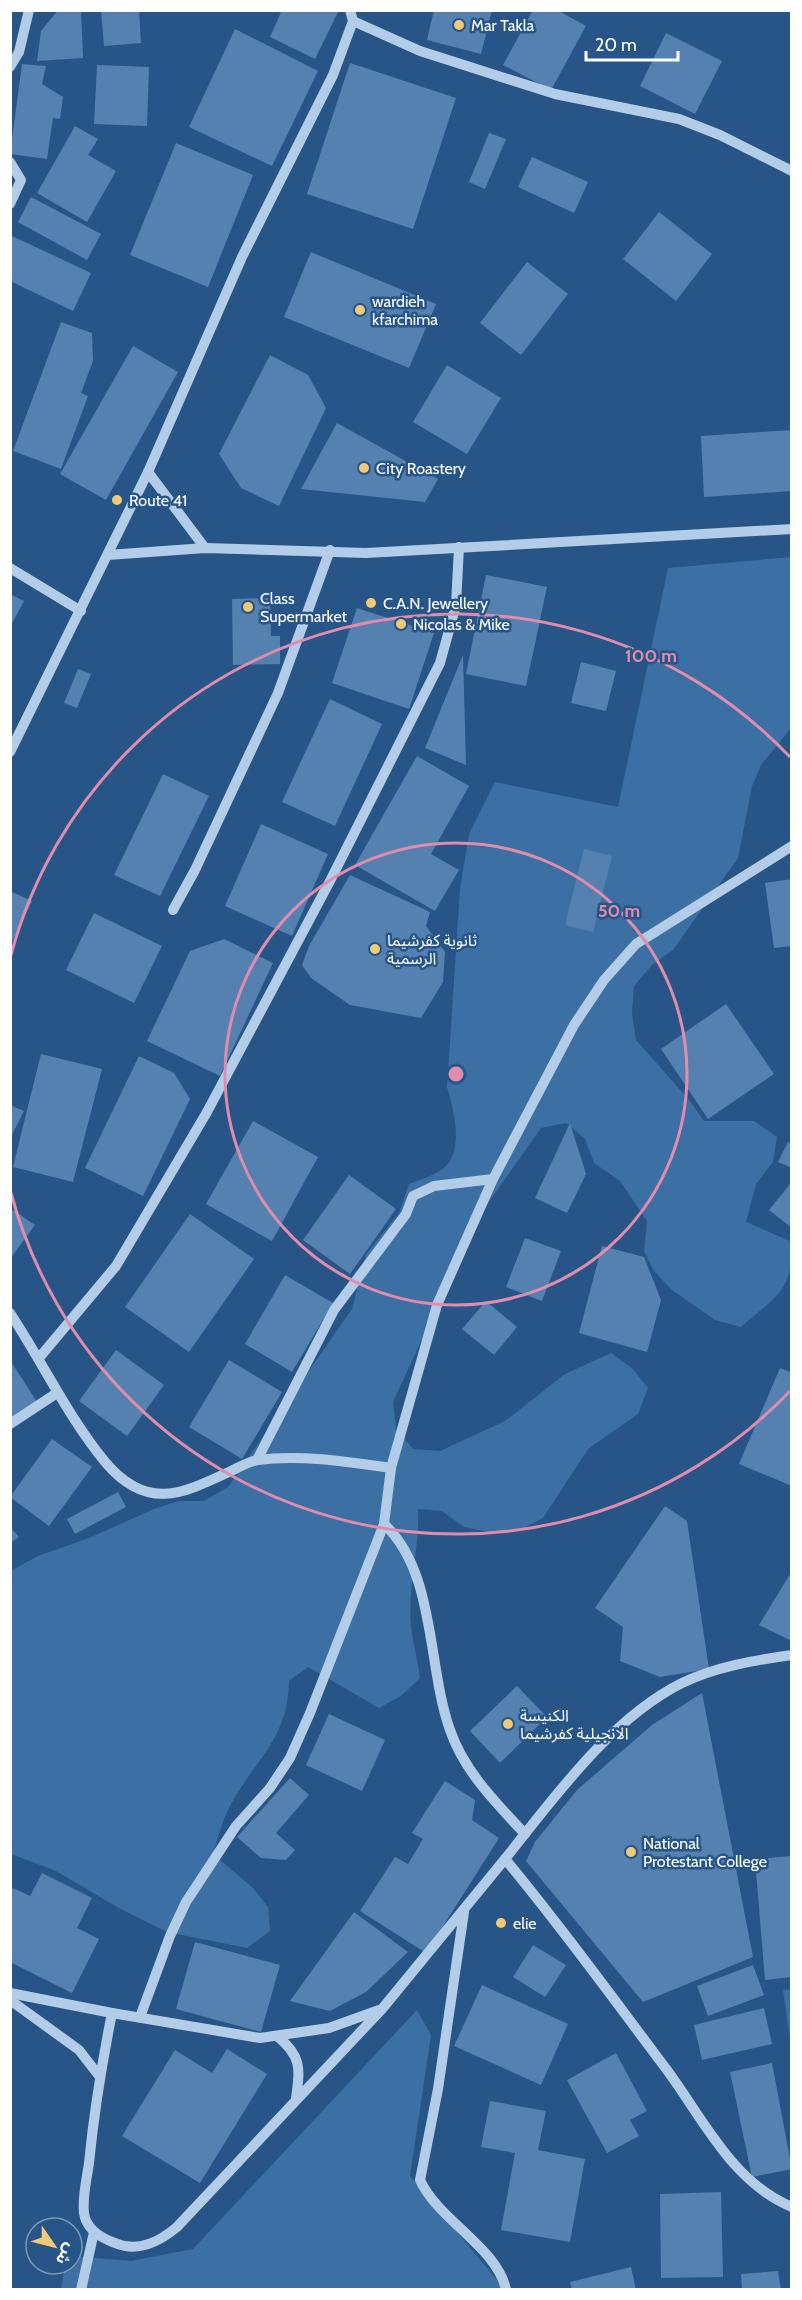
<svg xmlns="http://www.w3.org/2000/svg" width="802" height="2300" font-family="Cabin,'Noto Sans Arabic',sans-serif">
<rect width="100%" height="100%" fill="#275587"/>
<g fill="#3c6fa3">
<path d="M791 557V728L761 765 752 786 738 858 673 950 652 965 634 986 632 1013 636 1040 690 1101 704 1121H754L777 1137 773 1162 756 1184 746 1222 790 1241C796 1291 774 1297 741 1327L715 1320 672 1290 654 1271 644 1251 647 1221 620 1181 594 1163 585 1139 566 1123 541 1128 479 1216 393 1402 396 1429 413 1449 440 1451 505 1421 565 1374 611 1353 633 1369 648 1388 638 1414 588 1449 543 1518 520 1530 493 1533 464 1527 442 1511 418 1509C420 1549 407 1588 411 1627 413 1644 418 1661 420 1678L401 1696 379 1708 308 1667 289 1681C288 1740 255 1759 230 1806 222 1821 218 1838 213 1854L253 1888 268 1907 270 1931 247 1948 167 1932 117 1907 56 1871 11 1854 10 1571 38 1556 89 1538 154 1509 179 1501H204L228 1487 352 1309 366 1254 399 1213 409 1184C422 1179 443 1173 450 1161 462 1139 453 1109 447 1087L460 889 469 834 495 782 618 807 668 568Z"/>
<path d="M791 1989H792L791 2046 783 1990Z"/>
<path d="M417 2010 431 2035 410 2176 503 2287 502 2289 61 2290 65 2264H72V2256L131 2261 193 2249Z"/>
</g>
<g fill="#5481b0">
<path d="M58 10H81L83 58 37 61 41 31Z"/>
<path d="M101 10H139L141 43 104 46Z"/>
<path d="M282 10 338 12 315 59 270 37Z"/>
<path d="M434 10H492L481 54 427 40Z"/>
<path d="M533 10H557L586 26 551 90 503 65Z"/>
<path d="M235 29 318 71 272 166 189 127Z"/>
<path d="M666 33 722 61 695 114 640 86Z"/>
<path d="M350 63 456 98 413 229 307 194Z"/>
<path d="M22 64 46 66 42 84 63 97 60 119 53 118 47 159 10 154Z"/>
<path d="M97 65 149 67 147 126 94 124Z"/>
<path d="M75 126 98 139 88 155 116 171 87 222 37 193Z"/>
<path d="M489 133 506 139 485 189 469 182Z"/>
<path d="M176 143 253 175 208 287 130 255Z"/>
<path d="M532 157 588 182 574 213 518 187Z"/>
<path d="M31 197 101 234 87 260 18 222Z"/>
<path d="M659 212 712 254 676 301 623 259Z"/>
<path d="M10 235 91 273 73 311 10 281Z"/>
<path d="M311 252 436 304 409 368 284 317Z"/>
<path d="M527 262 568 294 521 355 480 323Z"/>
<path d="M61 322 92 333 93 361 81 393 88 396 61 469 13 451Z"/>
<path d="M133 346 178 372 106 500 60 474Z"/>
<path d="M270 355 308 375 326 408 279 506 241 488 219 454Z"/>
<path d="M447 365 501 398 467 454 413 422Z"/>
<path d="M337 423 438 479 425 502 301 489Z"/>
<path d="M792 430V491L704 497 701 436Z"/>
<path d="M486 575 547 587 526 686 466 674Z"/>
<path d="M10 594 24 601 10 627Z"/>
<path d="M270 598 271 636H280V664L233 665 232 599Z"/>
<path d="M357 608 434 633 409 709 332 683Z"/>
<path d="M463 655 466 765 425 748Z"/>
<path d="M581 662 616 671 606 711 571 703Z"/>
<path d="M78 669 91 674 77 708 64 703Z"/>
<path d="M330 699 382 724 335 826 282 802Z"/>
<path d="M417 756 469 786 431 854 459 870 435 911 355 865Z"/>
<path d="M163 774 209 796 160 896 114 875Z"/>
<path d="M261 824 328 854 292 936 225 906Z"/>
<path d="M584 849 612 856 593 932 565 925Z"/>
<path d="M350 875 430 912 426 926 445 952 443 982 421 1018 350 1005 311 978 302 965 309 946Z"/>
<path d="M792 879V946L774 948 765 883Z"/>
<path d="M10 891 32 901 10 946Z"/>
<path d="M94 913 162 946 134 1003 66 970Z"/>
<path d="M224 939 273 963 220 1076 147 1041 190 951Z"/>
<path d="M726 1004 774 1074 708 1119 661 1049Z"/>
<path d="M41 1054 102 1069 73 1182 13 1167Z"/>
<path d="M139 1056 174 1073 190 1099 143 1196 85 1168Z"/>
<path d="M10 1105 24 1111 10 1139Z"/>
<path d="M253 1121 318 1157 272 1241 206 1204Z"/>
<path d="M570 1123 586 1174 567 1213 535 1198Z"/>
<path d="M788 1142 792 1144V1168L778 1162Z"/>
<path d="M349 1175 396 1209 350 1274 303 1240Z"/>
<path d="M790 1184 792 1185V1228L769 1210Z"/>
<path d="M10 1208 35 1225 10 1259Z"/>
<path d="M190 1214 254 1259 189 1352 125 1307Z"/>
<path d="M525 1238 561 1251 542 1301 506 1287Z"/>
<path d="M602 1246 644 1257 661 1300 647 1352 579 1333Z"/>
<path d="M285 1275 333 1303 292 1372 245 1344Z"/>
<path d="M486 1301 517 1327 494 1355 462 1329Z"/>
<path d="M116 1350 164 1385 127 1436 79 1401Z"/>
<path d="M10 1360 37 1402 10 1419Z"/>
<path d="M229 1360 282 1392 242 1459 189 1427Z"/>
<path d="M780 1368 792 1373V1486L739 1464Z"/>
<path d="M52 1439 92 1467 49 1526 10 1497Z"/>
<path d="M118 1492 126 1507 75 1534 67 1519Z"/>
<path d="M665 1506 687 1521 709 1669 660 1677 620 1661 623 1627 595 1608Z"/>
<path d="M10 1527 19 1537 10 1543Z"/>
<path d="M792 1571V1641L759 1625Z"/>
<path d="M517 1686 547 1717 500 1763 470 1731Z"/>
<path d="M702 1693 753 1957 643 2002 526 1861 535 1842 577 1790 652 1725Z"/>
<path d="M329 1714 385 1740 362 1791 306 1765Z"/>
<path d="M290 1778 309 1795 276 1833 295 1850 286 1860 261 1858 237 1837Z"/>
<path d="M445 1781 475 1800 472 1820 499 1838 426 1953 360 1911 395 1857 408 1864 423 1839 412 1833Z"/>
<path d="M792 1856V1977L765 1980 755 1859Z"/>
<path d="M42 1873 92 1898 77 1928 99 1939 72 1993 10 1962V1892L13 1888 30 1896Z"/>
<path d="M354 1912 408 1952 366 1992 330 2011 290 2001Z"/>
<path d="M195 1942 280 1965 261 2032 176 2009Z"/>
<path d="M533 1945 566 1965 545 1997 513 1977Z"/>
<path d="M753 1965 764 1995 708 2016 697 1986Z"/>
<path d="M482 1985 568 2024 541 2085 454 2046Z"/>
<path d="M764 2008 772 2044 702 2060 694 2025Z"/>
<path d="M227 2049 267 2074 200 2183 122 2136 175 2050 212 2073Z"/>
<path d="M616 2053 647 2111 630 2120 639 2136 607 2153 567 2080Z"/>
<path d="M772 2063 792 2169 752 2177 730 2072Z"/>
<path d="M490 2101 546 2111 538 2150 585 2159 570 2242 501 2230 515 2153 481 2147Z"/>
<path d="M721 2192 723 2277 661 2278 660 2194Z"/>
<path d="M631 2267 636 2290H572L570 2282Z"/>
<path d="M778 2271 781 2290H742L741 2274Z"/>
</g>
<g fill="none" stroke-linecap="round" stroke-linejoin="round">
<g stroke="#b3cde8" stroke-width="10">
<path d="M353 21 420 51 555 94 679 119 720 135 792 171"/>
<path d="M10 67 19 52 29 10"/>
<path d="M10 162 21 180 10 204"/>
<path d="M148 472 205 548"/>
<path d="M108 555 205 548 366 553 792 529"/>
<path d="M10 568 81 611"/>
<path d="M10 752 148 472 242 257 333 75 353 21 350 10"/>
<path d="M173 910 195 870 278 693 330 550"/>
<path d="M10 1313C43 1363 68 1417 106 1463 147 1511 182 1494 229 1472 238 1468 249 1461 258 1460 299 1454 350 1462 391 1468"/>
<path d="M39 1358 116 1266 207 1112 330 881 440 663 456 605 459 547"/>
<path d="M10 1424 57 1393"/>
<path d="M257 1460 334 1310 406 1214 413 1196 434 1186 493 1179"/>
<path d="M384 1524C436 1572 427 1666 450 1730 464 1771 496 1803 525 1834"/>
<path d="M505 1859C554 1798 610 1719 682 1683 715 1667 755 1660 792 1655"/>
<path d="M464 1912 438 2089 420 2180C438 2220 498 2248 506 2290"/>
<path d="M10 1993 112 2013 260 2038 329 2028 379 2010"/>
<path d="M10 2000 79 2050 100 2077"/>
<path d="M112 2013C102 2063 94 2112 89 2163 87 2178 82 2197 84 2213 86 2229 101 2238 115 2243 138 2253 159 2242 177 2227L382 2009 505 1859C561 1926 612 1997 664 2066 702 2116 731 2182 792 2207"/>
<path d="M140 2017 170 1936 186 1902 236 1826 270 1788 290 1758 310 1713 384 1524 391 1468 437 1305 493 1179 574 1025 604 980 636 944 792 846"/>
<path d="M277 2036C302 2056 300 2069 296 2098"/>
<path d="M81 2290 94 2232"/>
</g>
</g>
<g fill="none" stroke="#e08cad" stroke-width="3">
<circle cx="456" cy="1074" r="231"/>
<path d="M790 1391A461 461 0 0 1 11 1193M11 955A461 461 0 0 1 790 757"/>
</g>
<g fill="#f0c979" stroke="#275587" stroke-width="2">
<circle cx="459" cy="25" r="6"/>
<circle cx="360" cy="310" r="6"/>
<circle cx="364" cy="468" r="6"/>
<circle cx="117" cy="500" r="6"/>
<circle cx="371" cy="603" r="6"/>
<circle cx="248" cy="607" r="6"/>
<circle cx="401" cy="624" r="6"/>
<circle cx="375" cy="949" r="6"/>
<circle cx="508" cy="1724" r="6"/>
<circle cx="631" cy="1852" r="6"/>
<circle cx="501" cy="1923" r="6"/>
</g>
<g text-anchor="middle" stroke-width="5" stroke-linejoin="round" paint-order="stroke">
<g font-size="16" fill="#fff" stroke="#275587" text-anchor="start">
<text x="471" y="31">Mar Takla</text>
<text x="372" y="307">wardieh<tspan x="372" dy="18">kfarchima</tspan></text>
<text x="376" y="474">City Roastery</text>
<text x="129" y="506">Route 41</text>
<text x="260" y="604">Class<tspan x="260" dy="18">Supermarket</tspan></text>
<text x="383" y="609">C.A.N. Jewellery</text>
<text x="413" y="630">Nicolas &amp; Mike</text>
<text x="387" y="946">ثانوية كفرشيما<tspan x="387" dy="18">الرسمية</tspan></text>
<text x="520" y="1721">الكنيسة<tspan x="520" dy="18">الانجيلية كفرشيما</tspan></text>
<text x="643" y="1849">National<tspan x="643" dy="18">Protestant College</tspan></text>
<text x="513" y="1929">elie</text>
</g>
</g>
<circle cx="456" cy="1074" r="9" fill="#e08cad" stroke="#275587" stroke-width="3"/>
<g font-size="18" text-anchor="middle" font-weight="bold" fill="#e08cad" stroke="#275587" stroke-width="5" stroke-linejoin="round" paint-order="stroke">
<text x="651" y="662">100 m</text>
<text x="619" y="917">50 m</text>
</g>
<rect width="802" height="2300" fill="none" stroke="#ffffff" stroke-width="24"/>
<g transform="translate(54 2246) rotate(125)"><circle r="28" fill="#275587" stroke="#7d99b7" stroke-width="1.5"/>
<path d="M0-4.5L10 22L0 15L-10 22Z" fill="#f0c979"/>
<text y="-9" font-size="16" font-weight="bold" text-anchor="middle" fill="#ffffff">ش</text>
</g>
<path d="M586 51v9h92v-9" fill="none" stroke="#ffffff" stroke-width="3"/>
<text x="595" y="51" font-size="18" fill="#ffffff" stroke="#275587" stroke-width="4.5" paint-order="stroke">20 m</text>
</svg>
